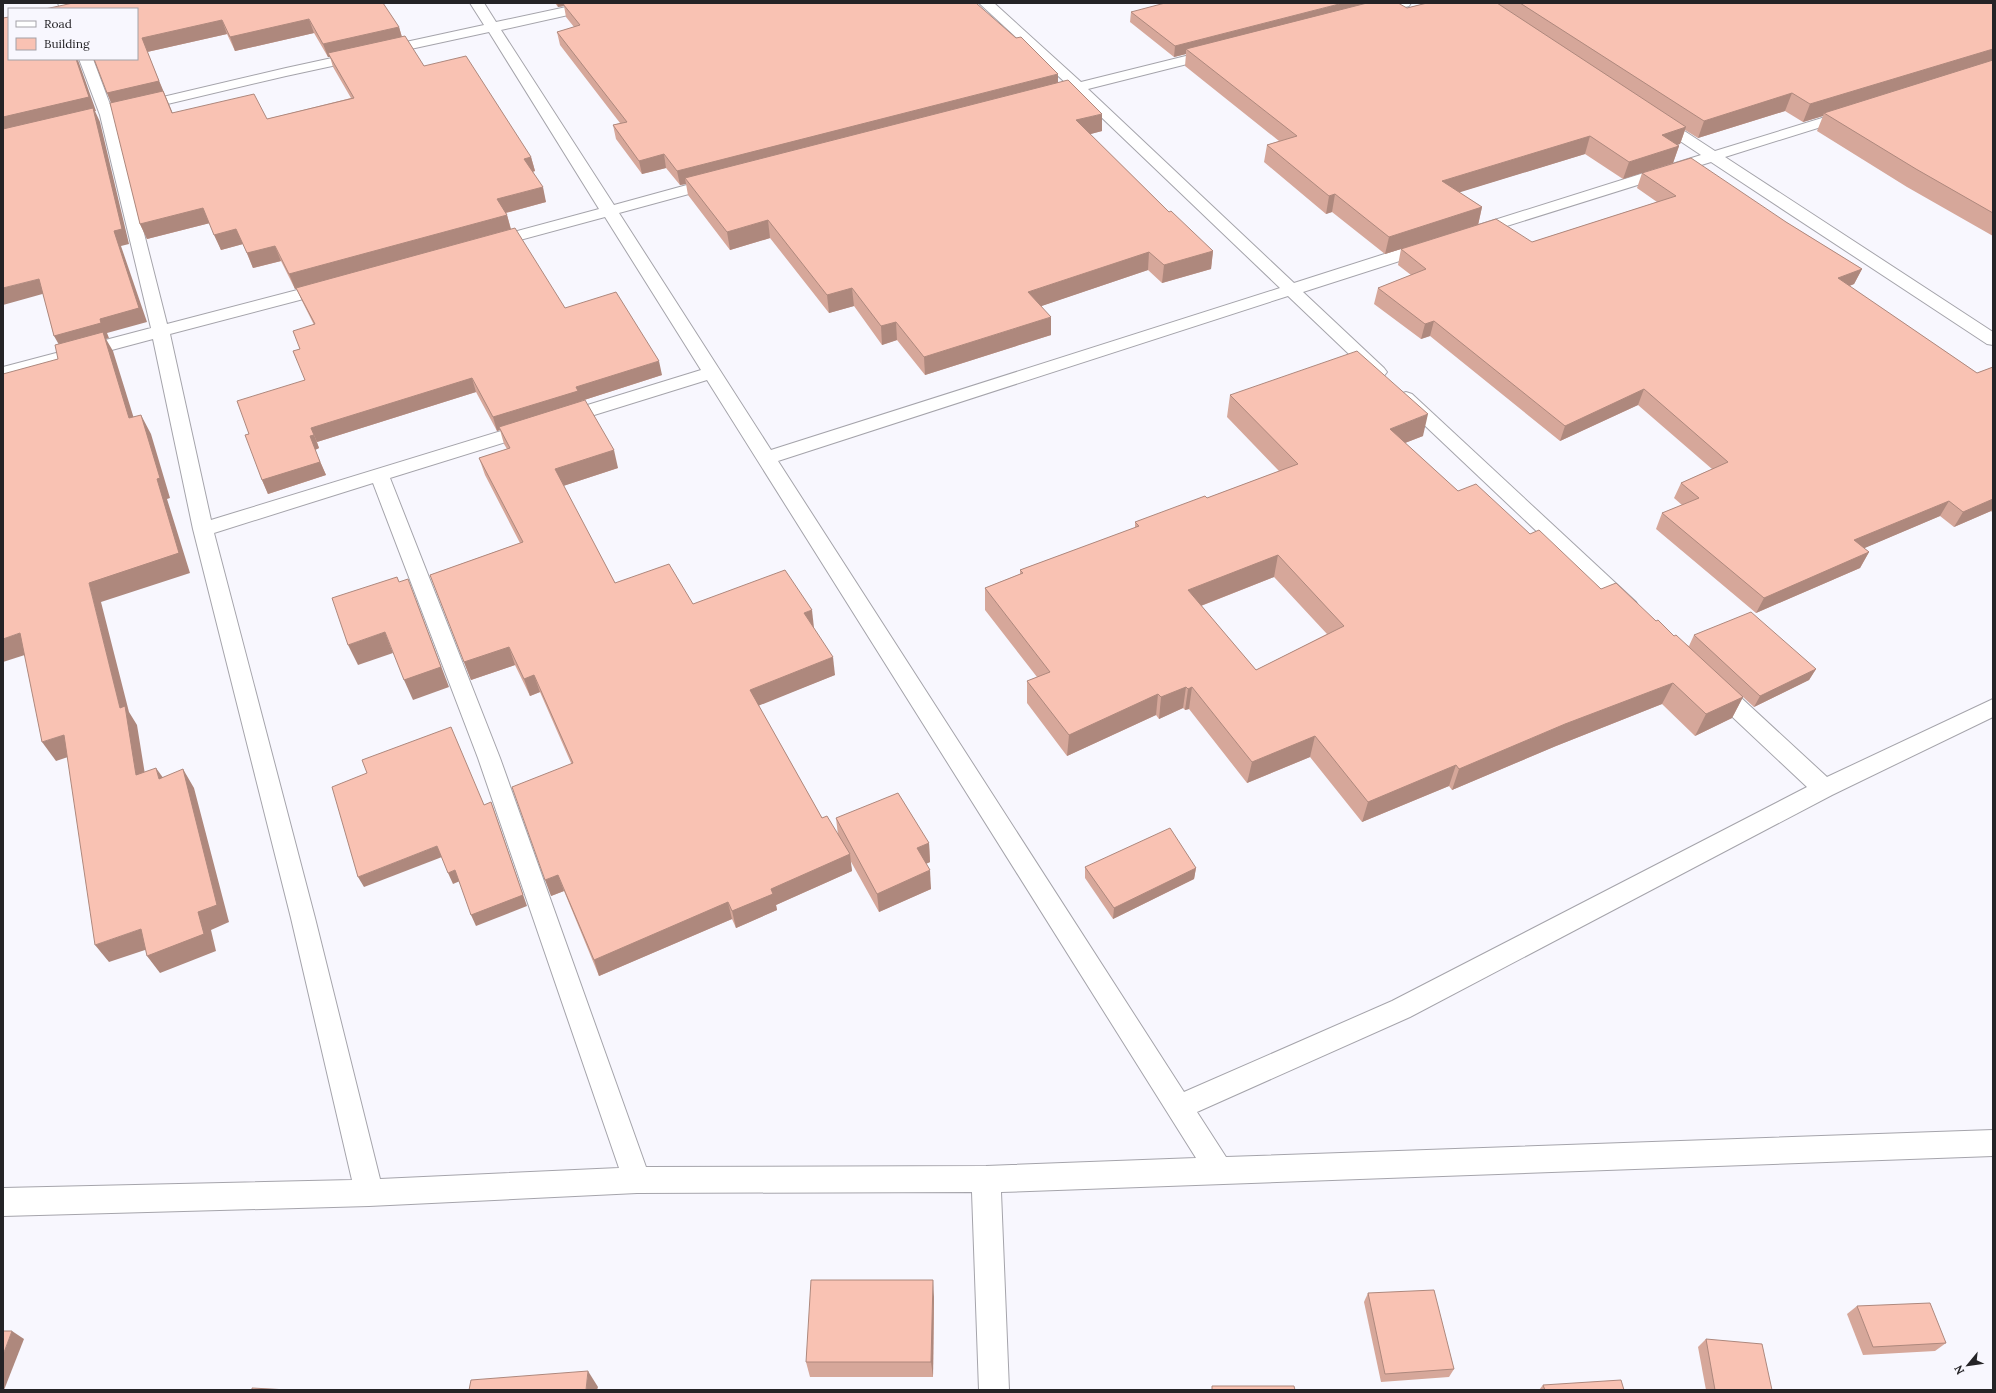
<svg xmlns="http://www.w3.org/2000/svg" width="1996" height="1393" font-family="Lora,serif">
<rect width="100%" height="100%" fill="#f8f7fe"/>
<g fill="none" stroke-linecap="round" stroke-linejoin="round">
<defs>
<g id="minor">
<path d="M58 3H72L74 9H60Z"/>
<path d="M470 3H484L496 22 585 3H611L609 6 604 7 501 30 614 205 716 177 722 179 724 182 722 185 619 213 771 450 1280 288 1075 92 1047 99 1042 98 1040 95 1042 92 1068 85 979 3H994L1081 82 1214 49 1219 50 1221 53 1219 56 1088 89 1294 283 1422 242 1428 241 1434 242 1436 246 1434 250 1303 292 1384 368 1387 372 1384 376 1378 378 1372 376 1288 296 778 461 1184 1092 1392 1001 1807 787 1708 694 1705 688 1708 682 1716 680 1724 682 1827 777 1993 699V717L1832 795 1410 1017 1197 1112 1226 1157 1993 1130V1156L1001 1192 1009 1390H979L972 1192 637 1193 369 1206 3 1216V1188L352 1180 291 918 193 529 153 339 3 379V367L151 328 100 115 79 59H93L114 115 167 324 328 282 334 283 337 287 334 291 170 334 211 520 524 424 531 422 538 424 540 428 538 432 390 478 500 758 646 1167 986 1166 1196 1158 707 380 562 425 555 423 553 419 555 415 701 370 605 217 490 248 484 246 482 243 484 240 599 209 489 32 286 76 138 111 133 110 131 107 133 104 286 68 484 25ZM373 483 478 758 619 1168 380 1179 315 918 214 533Z"/>
<path d="M1389 3H1411L1409 6 1371 16 1366 15 1364 12 1366 9Z"/>
<path d="M1848 110 1853 111 1855 114 1853 117 1725 157 1993 332V345L1987 344 1711 162 1478 235 1472 237 1466 235 1464 232 1466 229 1701 155 1653 123 1651 120 1653 117H1663L1715 151Z"/>
<path d="M1406 392 1412 394 1636 602 1639 607 1636 612 1629 614 1622 612 1400 402 1397 398 1400 394Z"/>
</g>
</defs>
<use href="#minor" stroke="#a5a4ab" stroke-width="2"/>
<use href="#minor" fill="#fff" fill-rule="evenodd"/>
</g>
<g fill="#d6a79a" fill-rule="evenodd">
<path d="M73 3 399 27 402 37 424 66 531 157 535 171 533 172 546 202 506 213 507 215 511 229 565 308 662 375 581 401 618 468 563 486 615 583 693 604 814 628H813L835 675 758 705 822 818 838 835 836 818 929 843 930 862 926 864 931 889 879 912 850 860 852 871 776 905 777 910 736 928 732 919 599 976 564 891 551 896 571 763 540 692 530 696 515 665 471 680 430 575 520 543 485 475 479 458 507 449 504 444 500 430 497 431 476 392 317 442 319 448 315 450 326 475 268 494 262 480 249 434 305 380 300 349 314 325 302 301 296 288 295 289 281 261 253 268 243 244 221 250 210 223 147 239 140 224 111 103ZM314 33 328 57H330L333 67 351 98 267 119 172 113 147 52 227 34 235 51Z"/>
<path d="M555 3H976L1058 82 1102 131 1090 134 1169 212 1213 251 1211 269 1162 283 1148 270 1041 306 1051 335 925 375 897 340 882 345 854 306 829 313 770 238 730 250 688 195 686 184 680 185 666 168 642 174 616 139 613 125 620 123 560 45 557 32 574 27 566 17 564 6 558 7Z"/>
<path d="M1427 3H1993V236L1907 187 1817 131 1823 116 1803 122 1785 111 1698 138 1685 130 1680 144 1677 145 1679 146 1673 163 1623 179 1585 154 1459 192 1482 207 1478 225 1385 254 1332 212 1326 214 1264 162 1267 145 1279 141 1185 66 1186 54 1174 57 1130 22 1131 12 1407 8Z"/>
<path d="M1642 173 1786 222 1862 269 1854 284 1849 286 1977 373 1993 367V513L1991 511 1954 527 1940 516 1864 548 1869 552 1860 568 1756 613 1656 529 1662 513 1682 505 1674 498 1681 483 1712 469 1638 405 1560 441 1430 336 1421 339 1374 304 1378 288 1411 275 1398 265 1401 249 1532 242 1657 202 1637 188Z"/>
<path d="M1230 395 1423 436 1405 443 1458 491 1530 534 1601 589 1656 621 1674 636 1689 646 1694 635 1816 669 1809 680 1754 707 1743 697 1732 718 1695 736 1662 704 1556 746 1452 790 1449 786 1362 822 1310 757 1247 783 1189 709 1185 710 1183 708 1159 719 1156 715 1067 756 1027 703V681L1037 677 985 610V588L1020 574V570L1135 528V522L1207 498 1279 471 1227 417ZM1274 577 1327 634 1256 670 1201 606Z"/>
<path d="M1085 867 1196 868 1194 879 1113 919 1085 878Z"/>
<path d="M1368 1293 1454 1369 1449 1377 1381 1382 1364 1302Z"/>
<path d="M934 1297 933 1377H810L806 1362Z"/>
<path d="M1857 1306 1946 1343 1935 1351 1863 1355 1847 1314Z"/>
<path d="M1706 1339 1772 1390H1706L1698 1347Z"/>
<path d="M1543 1385 1624 1390H1539Z"/>
</g>
<g fill="#ae887d">
<path d="M557 3H578L563 4 564 6 558 7Z"/>
<path d="M1343 3H1375L1186 49V54L1174 57 1175 46Z"/>
<path d="M309 19 314 33 235 51 230 37Z"/>
<path d="M222 20 227 34 147 52 179 128 113 107 107 93 142 38Z"/>
<path d="M399 27 403 41 328 53 330 57H328L323 44Z"/>
<path d="M1993 49V63L1824 113 1823 116 1803 122 1810 104Z"/>
<path d="M76 59H78V60L96 111H95L100 122 129 244 121 246 147 322 107 333 109 338 106 339 113 351 140 438 62 350 54 336 3 133V117Z"/>
<path d="M1058 74V87L685 178 686 184 680 185 677 171Z"/>
<path d="M1792 93 1785 111 1698 138 1704 121Z"/>
<path d="M1102 114V131L1076 138V120Z"/>
<path d="M1686 127 1680 144 1656 152 1662 135Z"/>
<path d="M1590 136 1585 154 1438 199 1442 181Z"/>
<path d="M1679 146 1673 163 1623 179 1629 162Z"/>
<path d="M664 154 666 168 642 174 639 161Z"/>
<path d="M531 157 535 171 527 173 524 159Z"/>
<path d="M543 187 546 202 501 214 497 199Z"/>
<path d="M1335 194 1332 212 1326 214 1329 196Z"/>
<path d="M1482 207 1478 225 1385 254 1389 237Z"/>
<path d="M203 208 210 223 147 239 140 224Z"/>
<path d="M507 215 511 230 295 289 289 274Z"/>
<path d="M768 220 770 238 730 250 727 232Z"/>
<path d="M236 229 243 244 221 250 214 235Z"/>
<path d="M275 246 281 261 253 268 247 253Z"/>
<path d="M1213 251 1211 269 1162 283 1164 265Z"/>
<path d="M1149 252 1148 270 1027 311 1028 292Z"/>
<path d="M1862 269 1854 284 1831 294 1838 278Z"/>
<path d="M39 279 46 293 3 305V288Z"/>
<path d="M852 288 854 306 829 313 827 295Z"/>
<path d="M1051 317V335L925 375 924 357Z"/>
<path d="M1434 321 1430 336 1421 339 1425 324Z"/>
<path d="M896 322 897 340 882 345 881 326Z"/>
<path d="M659 361 662 375 581 401 582 405 499 427 500 430 497 431 493 417 576 387Z"/>
<path d="M472 378 476 392 317 442 311 428Z"/>
<path d="M1644 389 1638 405 1560 441 1565 426Z"/>
<path d="M1428 414 1423 436 1384 451 1390 429Z"/>
<path d="M141 415 151 434 170 498 167 499 190 573 101 602 129 712 137 725 148 793 136 775 89 583 157 479Z"/>
<path d="M314 435 319 448 315 450 326 475 268 494 262 480 310 436Z"/>
<path d="M614 450 618 468 560 487 555 469Z"/>
<path d="M1993 499V508L1991 511 1954 527 1963 512Z"/>
<path d="M1949 501 1940 516 1846 556 1854 540Z"/>
<path d="M1869 552 1860 568 1756 613 1764 598Z"/>
<path d="M1278 555 1274 577 1185 612 1188 590Z"/>
<path d="M416 600 449 687 413 700 404 680Z"/>
<path d="M812 610 814 628 806 631 804 613Z"/>
<path d="M385 632 393 653 358 665 348 645Z"/>
<path d="M20 633 34 652 3 662V639Z"/>
<path d="M509 647 515 665 471 680 464 662Z"/>
<path d="M833 657 835 675 753 708 750 690Z"/>
<path d="M1816 669 1809 680 1754 707 1760 696Z"/>
<path d="M534 675 540 692 530 696 524 679Z"/>
<path d="M1673 683 1662 704 1556 746 1452 790 1459 769 1565 724Z"/>
<path d="M1186 687 1183 708 1159 719 1161 697Z"/>
<path d="M1192 687 1189 709 1185 710 1188 689Z"/>
<path d="M1158 694 1156 715 1067 756 1069 735Z"/>
<path d="M1743 697 1732 718 1695 736 1706 714Z"/>
<path d="M64 735 77 754 56 761 42 742Z"/>
<path d="M1315 736 1310 757 1247 783 1252 762Z"/>
<path d="M1456 765 1449 786 1362 822 1368 802Z"/>
<path d="M156 768 169 786 159 779Z"/>
<path d="M183 769 194 788 229 922 211 930 216 951 160 973 147 956 198 912Z"/>
<path d="M491 802 495 813 527 906 476 926 471 915Z"/>
<path d="M929 843 930 862 918 867 917 848Z"/>
<path d="M437 846 442 857 364 887 358 877Z"/>
<path d="M850 854 852 871 776 905 777 910 736 928 732 911 771 889Z"/>
<path d="M1196 868 1194 879 1113 919 1114 908Z"/>
<path d="M455 870 460 881 453 884 448 873Z"/>
<path d="M930 870 931 889 879 912 877 894Z"/>
<path d="M558 875 564 891 551 896 545 880Z"/>
<path d="M728 902 732 919 599 976 594 960Z"/>
<path d="M141 929 154 947 109 962 95 945Z"/>
<path d="M933 1280 934 1297 933 1377 931 1362Z"/>
<path d="M12 1331 24 1339 4 1390 3 1389V1355Z"/>
<path d="M588 1371 598 1387 597 1390H586Z"/>
</g>
<g fill="#f9c2b3" stroke="#ae887d" fill-rule="evenodd">
<path d="M73 3H383L399 27 323 44 309 19 230 37 222 20 142 38 159 81 107 93 94 59H137V9H45Z"/>
<path d="M568 3H976L1016 38 1021 37 1058 74 677 171 664 154 639 161 613 125 627 122 557 32 580 25 563 4Z"/>
<path d="M1165 3H1343L1175 46 1131 12Z"/>
<path d="M1367 3H1398L1407 8 1427 3H1497L1686 127 1662 135 1679 146 1629 162 1590 136 1442 181 1482 207 1389 237 1335 194 1329 196 1267 145 1297 136 1186 49Z"/>
<path d="M1520 3H1993V49L1810 104 1792 93 1704 121Z"/>
<path d="M9 17V59H76L89 97 3 117V18Z"/>
<path d="M405 36 424 66 466 56 531 157 524 159 543 187 497 199 507 215 289 274 275 246 247 253 236 229 214 235 203 208 140 224 110 103 163 91 172 113 254 94 267 119 354 98 328 53Z"/>
<path d="M1993 60V213L1916 169 1824 113Z"/>
<path d="M1068 80 1102 114 1076 120 1169 212 1171 211 1213 251 1164 265 1149 252 1028 292 1051 317 924 357 896 322 881 326 852 288 827 295 768 220 727 232 685 178Z"/>
<path d="M93 108 122 229 114 231 139 308 100 319 101 323 54 336 39 279 3 288V129Z"/>
<path d="M1691 158 1786 222 1862 269 1838 278 1977 373 1993 367V499L1963 512 1949 501 1854 540 1869 552 1764 598 1662 513 1699 498 1681 483 1728 462 1644 389 1565 426 1434 321 1425 324 1378 288 1426 269 1401 249 1496 219 1532 242 1676 196 1642 173Z"/>
<path d="M515 228 565 308 616 292 659 361 576 387 578 391 493 417 472 378 311 428 314 435 310 436 320 462 262 480 245 435 249 434 237 401 305 380 293 351 300 349 293 331 315 324 296 288Z"/>
<path d="M103 332 129 418 141 415 160 478 157 479 179 553 89 583 120 708 125 706 136 775 156 768 159 779 183 769 217 905 198 912 204 934 147 956 141 929 95 945 64 735 42 742 20 633 3 639V374L58 359 55 345Z"/>
<path d="M1357 351 1428 414 1390 429 1458 491 1476 484 1530 534 1539 530 1601 589 1616 583 1656 621 1658 620 1674 636 1676 635 1743 697 1706 714 1673 683 1565 724 1459 769 1456 765 1368 802 1315 736 1252 762 1192 687 1188 689 1186 687 1161 697 1158 694 1069 735 1027 681 1050 672 985 588 1023 573 1020 570 1139 526 1135 522 1205 496 1207 498 1298 464 1230 395ZM1278 555 1344 626 1256 670 1188 590Z"/>
<path d="M585 400 614 450 555 469 615 583 669 564 693 604 785 570 812 610 804 613 833 657 750 690 822 818 827 816 850 854 771 889 773 894 732 911 728 902 594 960 558 875 545 880 512 787 573 763 534 675 524 679 509 647 464 662 430 575 523 542 479 458 510 448 499 427Z"/>
<path d="M397 577 399 582 408 579 441 667 404 680 385 632 348 645 332 598Z"/>
<path d="M1751 612 1816 669 1760 696 1694 635Z"/>
<path d="M451 727 484 805 491 802 523 895 471 915 455 870 448 873 437 846 358 877 332 787 367 773 362 760Z"/>
<path d="M898 793 929 843 917 848 930 870 877 894 836 818Z"/>
<path d="M1170 828 1196 868 1114 908 1085 867Z"/>
<path d="M811 1280H933L931 1362H806Z"/>
<path d="M1434 1290 1454 1369 1385 1374 1368 1293Z"/>
<path d="M1930 1303 1946 1343 1873 1347 1857 1306Z"/>
<path d="M3 1331H12L3 1355Z"/>
<path d="M1706 1339 1762 1344 1772 1390H1715Z"/>
<path d="M588 1371 586 1390H469L471 1380Z"/>
<path d="M1621 1380 1624 1390H1545L1543 1385Z"/>
<path d="M1212 1386H1294L1295 1390H1212Z"/>
<path d="M252 1388 288 1390H252Z"/>
</g>
<rect width="1996" height="1393" fill="none" stroke="#242326" stroke-width="8"/>
<rect x="8" y="8" width="130" height="52" fill="#f8f7fe" stroke="#a3a2a8"/>
<rect x="16" y="21" width="20" height="6" fill="#ffffff" stroke="#a3a2a8"/>
<text x="44" y="28" font-size="12" fill="#242326">Road</text>
<rect x="16" y="38" width="20" height="12" fill="#f9c2b3" stroke="#a3a2a8"/>
<text x="44" y="48" font-size="12" fill="#242326">Building</text>
<g transform="translate(1968 1365) rotate(241)" stroke="#f8f7fe" stroke-width="3" paint-order="stroke">
<path d="M0-3L7 15L0 10L-7 15Z" fill="#242326"/>
<text y="-6" font-size="11" font-weight="bold" text-anchor="middle" fill="#242326">N</text>
</g>
</svg>
